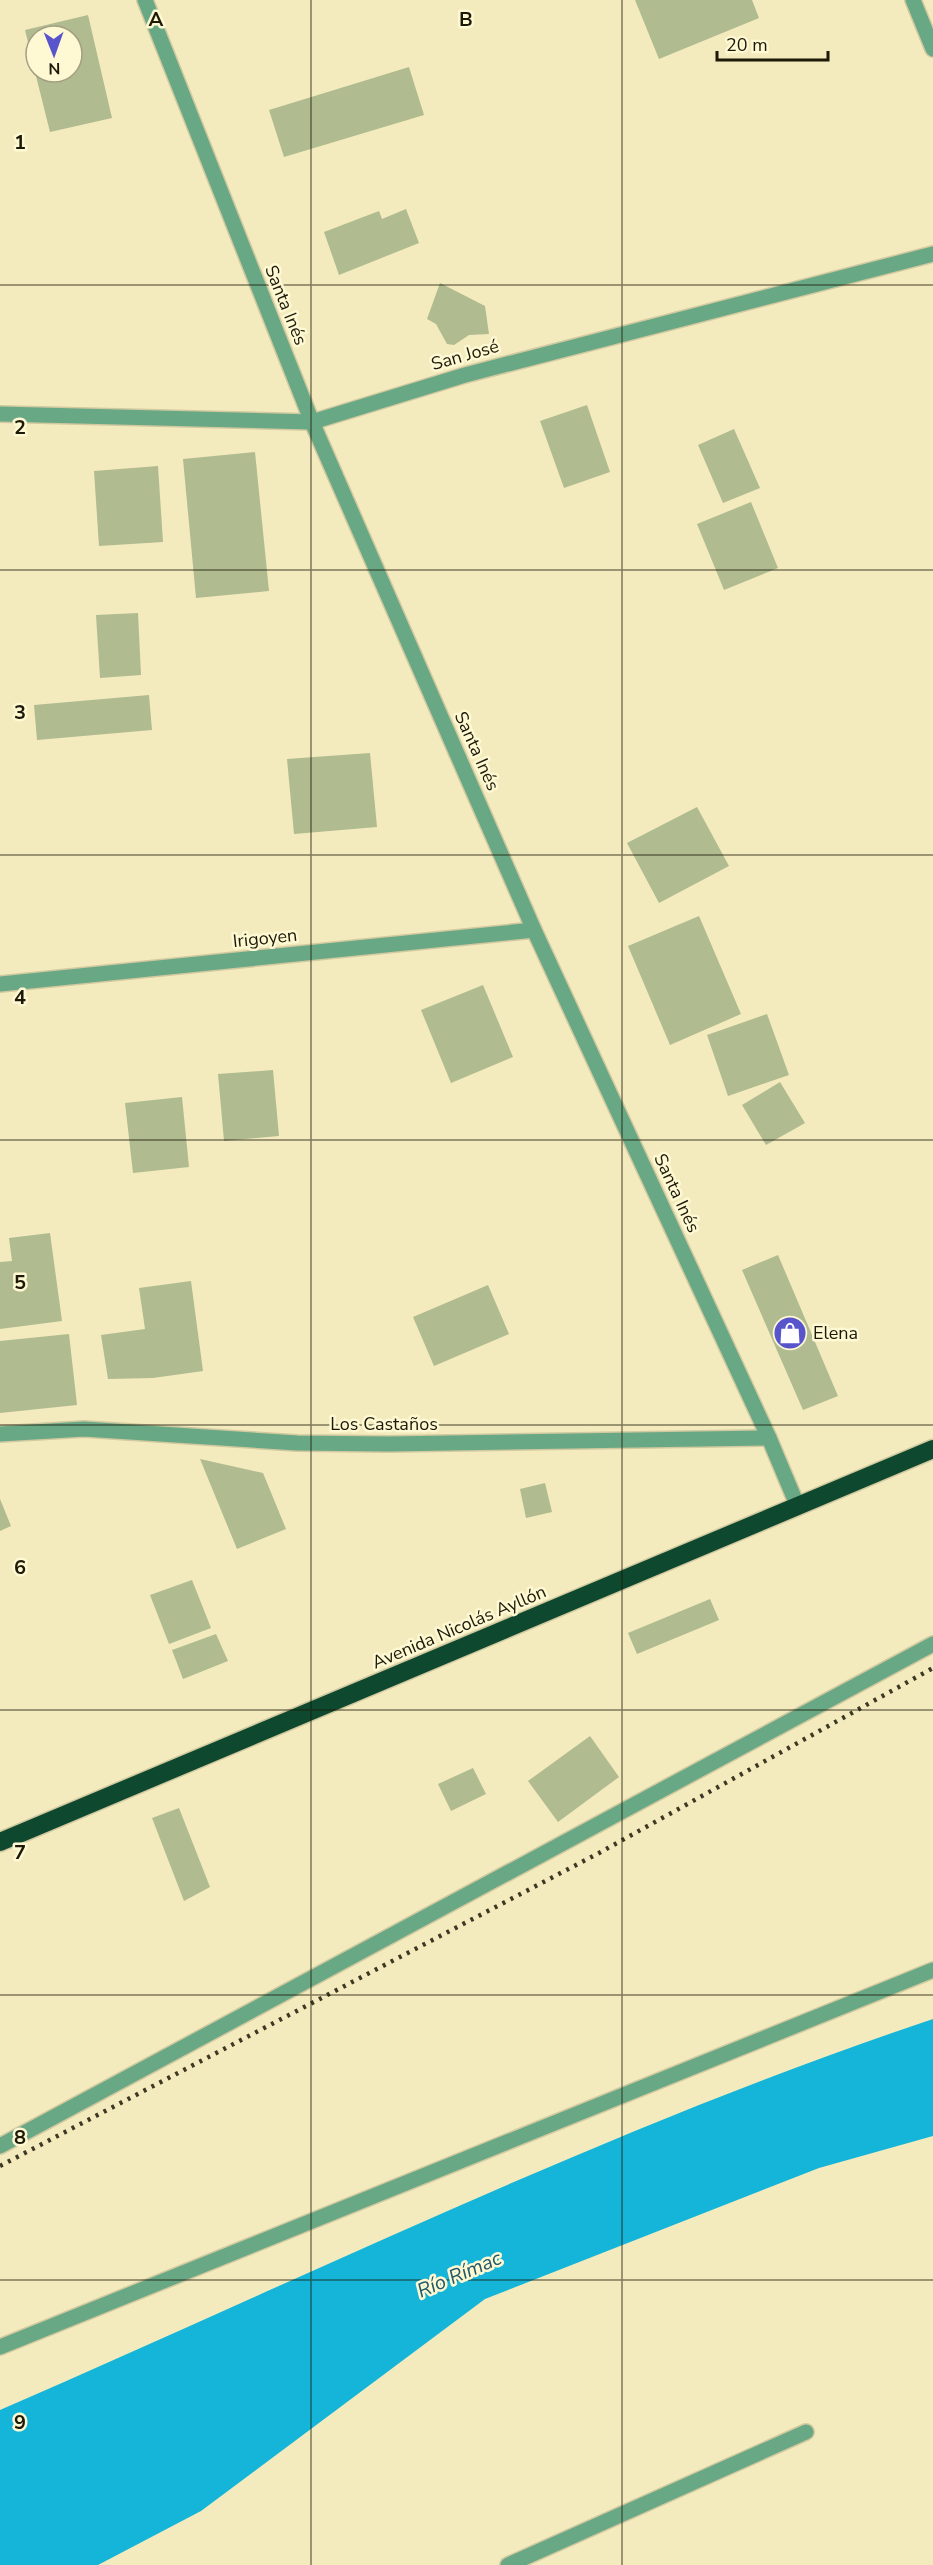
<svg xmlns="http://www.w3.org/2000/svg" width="933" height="2565" font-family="'Nunito Sans',sans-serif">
<rect width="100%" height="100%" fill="#f3ebbd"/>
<path fill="#15b5d9" d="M933 2019V2136L819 2168 485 2299 201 2511 98 2565H0V2410C309 2276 613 2126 933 2019Z"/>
<g fill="#b0bb90">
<path d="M635 0H752L759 18 659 59Z"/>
<path d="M88 15 112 118 50 132 35 72H72V36H36L35 71 25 30Z"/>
<path d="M409 67 424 115 284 157 269 110Z"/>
<path d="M406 209 419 243 339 275 324 232 379 211 382 219Z"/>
<path d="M440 283 485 306 489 334 469 335 454 345 447 344 436 324 427 319Z"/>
<path d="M587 405 610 472 564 488 540 421Z"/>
<path d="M734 429 760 488 723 503 698 445Z"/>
<path d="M255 452 269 591 196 598 183 459Z"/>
<path d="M158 466 163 542 99 546 94 471Z"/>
<path d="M751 502 778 568 724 590 697 524Z"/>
<path d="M138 613 141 675 100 678 96 615Z"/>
<path d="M149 695 152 730 37 740 34 705Z"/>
<path d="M370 753 377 827 294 834 287 759Z"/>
<path d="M697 807 729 866 659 903 627 843Z"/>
<path d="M699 916 741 1014 670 1045 628 946Z"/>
<path d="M483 985 513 1057 451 1083 421 1010Z"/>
<path d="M767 1014 789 1075 728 1096 707 1035Z"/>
<path d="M273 1070 279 1136 224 1141 218 1074Z"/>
<path d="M780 1082 805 1123 766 1145 742 1105Z"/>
<path d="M182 1097 189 1167 133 1173 125 1103Z"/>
<path d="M50 1233 62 1321 0 1329V1262L12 1261 9 1238Z"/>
<path d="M778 1255 838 1396 803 1410 742 1270Z"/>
<path d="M191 1281 203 1371 153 1378 108 1379 101 1335 145 1329 139 1288Z"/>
<path d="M488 1285 509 1334 434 1366 413 1317Z"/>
<path d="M69 1334 77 1405 0 1413V1341Z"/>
<path d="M200 1459 263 1473 286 1529 237 1549Z"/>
<path d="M545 1483 552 1512 526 1518 520 1489Z"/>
<path d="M0 1499 11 1526 0 1531Z"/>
<path d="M192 1580 211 1628 169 1644 150 1595Z"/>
<path d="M710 1599 719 1620 637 1654 628 1633Z"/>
<path d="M216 1634 228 1661 183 1679 172 1650Z"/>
<path d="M590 1736 619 1777 558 1822 528 1781Z"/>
<path d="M473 1768 486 1794 451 1811 438 1784Z"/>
<path d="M179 1808 210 1887 184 1901 152 1818Z"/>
</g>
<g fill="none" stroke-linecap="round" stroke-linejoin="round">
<defs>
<g id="lane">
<path d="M913 0 933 49"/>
<path d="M0 2146 933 1644"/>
<path d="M508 2565 806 2432"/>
</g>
<g id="street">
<path d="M145 0 312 422 534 930 769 1438 798 1507"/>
<path d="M0 414 312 422 465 375 933 254"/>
<path d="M0 984 534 930"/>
<path d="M0 1434 84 1429 297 1443 389 1444 769 1438"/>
<path d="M0 2347 933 1970"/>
</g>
<path id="highway" d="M0 1842 933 1449"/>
</defs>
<use href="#lane" stroke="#d1c9a0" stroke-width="18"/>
<use href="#street" stroke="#d1c9a0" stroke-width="18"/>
<use href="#highway" stroke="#d1c9a0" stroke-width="21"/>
<use href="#lane" stroke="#68a885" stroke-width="15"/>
<use href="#street" stroke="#68a885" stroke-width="15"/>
<use href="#highway" stroke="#0e492f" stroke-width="18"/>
<path stroke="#3c3823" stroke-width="4.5" stroke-dasharray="3 6" stroke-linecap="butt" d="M0 2166 599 1853 933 1668"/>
</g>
<path fill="none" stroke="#1c1908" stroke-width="1.5" stroke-opacity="0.55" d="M311 0V2565M622 0V2565M0 285H933M0 570H933M0 855H933M0 1140H933M0 1425H933M0 1710H933M0 1995H933M0 2280H933"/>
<defs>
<symbol id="shop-disc" viewBox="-11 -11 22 22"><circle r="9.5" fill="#5854cc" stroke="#fef8d3"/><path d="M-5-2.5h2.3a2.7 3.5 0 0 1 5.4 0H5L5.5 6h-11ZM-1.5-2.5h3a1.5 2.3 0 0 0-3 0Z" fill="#fff"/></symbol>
</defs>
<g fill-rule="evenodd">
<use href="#shop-disc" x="771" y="1314" width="38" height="38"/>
</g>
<g text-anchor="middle" stroke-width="5" stroke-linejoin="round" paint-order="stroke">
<g font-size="18" fill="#1c1908" stroke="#fef8d3">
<text transform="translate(286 305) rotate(68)" y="6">Santa Inés</text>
<text transform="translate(465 355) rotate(-16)" y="6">San José</text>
<text transform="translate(477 751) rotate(66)" y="6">Santa Inés</text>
<text transform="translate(265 938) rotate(-6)" y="6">Irigoyen</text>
<text transform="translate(677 1193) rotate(65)" y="6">Santa Inés</text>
<text x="384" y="1430">Los Castaños</text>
<text transform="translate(459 1627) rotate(-23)" y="6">Avenida Nicolás Ayllón</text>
</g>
<g font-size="18" fill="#1c1908" stroke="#fef8d3" text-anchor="start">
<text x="813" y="1339">Elena</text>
</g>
<g font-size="20" font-style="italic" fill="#225969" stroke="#fef8d3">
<text transform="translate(459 2274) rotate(-23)" y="7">Río Rímac</text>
</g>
</g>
<g font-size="20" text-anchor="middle" font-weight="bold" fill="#1c1908" stroke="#fef8d3" stroke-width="5" stroke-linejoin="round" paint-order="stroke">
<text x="156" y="26">A</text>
<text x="466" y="26">B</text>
<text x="20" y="149">1</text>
<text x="20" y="434">2</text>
<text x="20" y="719">3</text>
<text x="20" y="1004">4</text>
<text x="20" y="1289">5</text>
<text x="20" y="1574">6</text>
<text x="20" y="1859">7</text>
<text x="20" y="2144">8</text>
<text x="20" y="2429">9</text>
</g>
<g transform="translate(54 54) rotate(179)"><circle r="28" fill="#fef8d3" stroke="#a49f82" stroke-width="1.5"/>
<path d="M0-4.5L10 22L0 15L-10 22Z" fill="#5854cc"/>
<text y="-9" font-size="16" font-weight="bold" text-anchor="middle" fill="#1c1908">N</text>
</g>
<path d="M717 51v9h111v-9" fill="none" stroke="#1c1908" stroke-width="3"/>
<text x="726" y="51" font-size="18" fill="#1c1908" stroke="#fef8d3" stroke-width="4.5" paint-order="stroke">20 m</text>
</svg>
